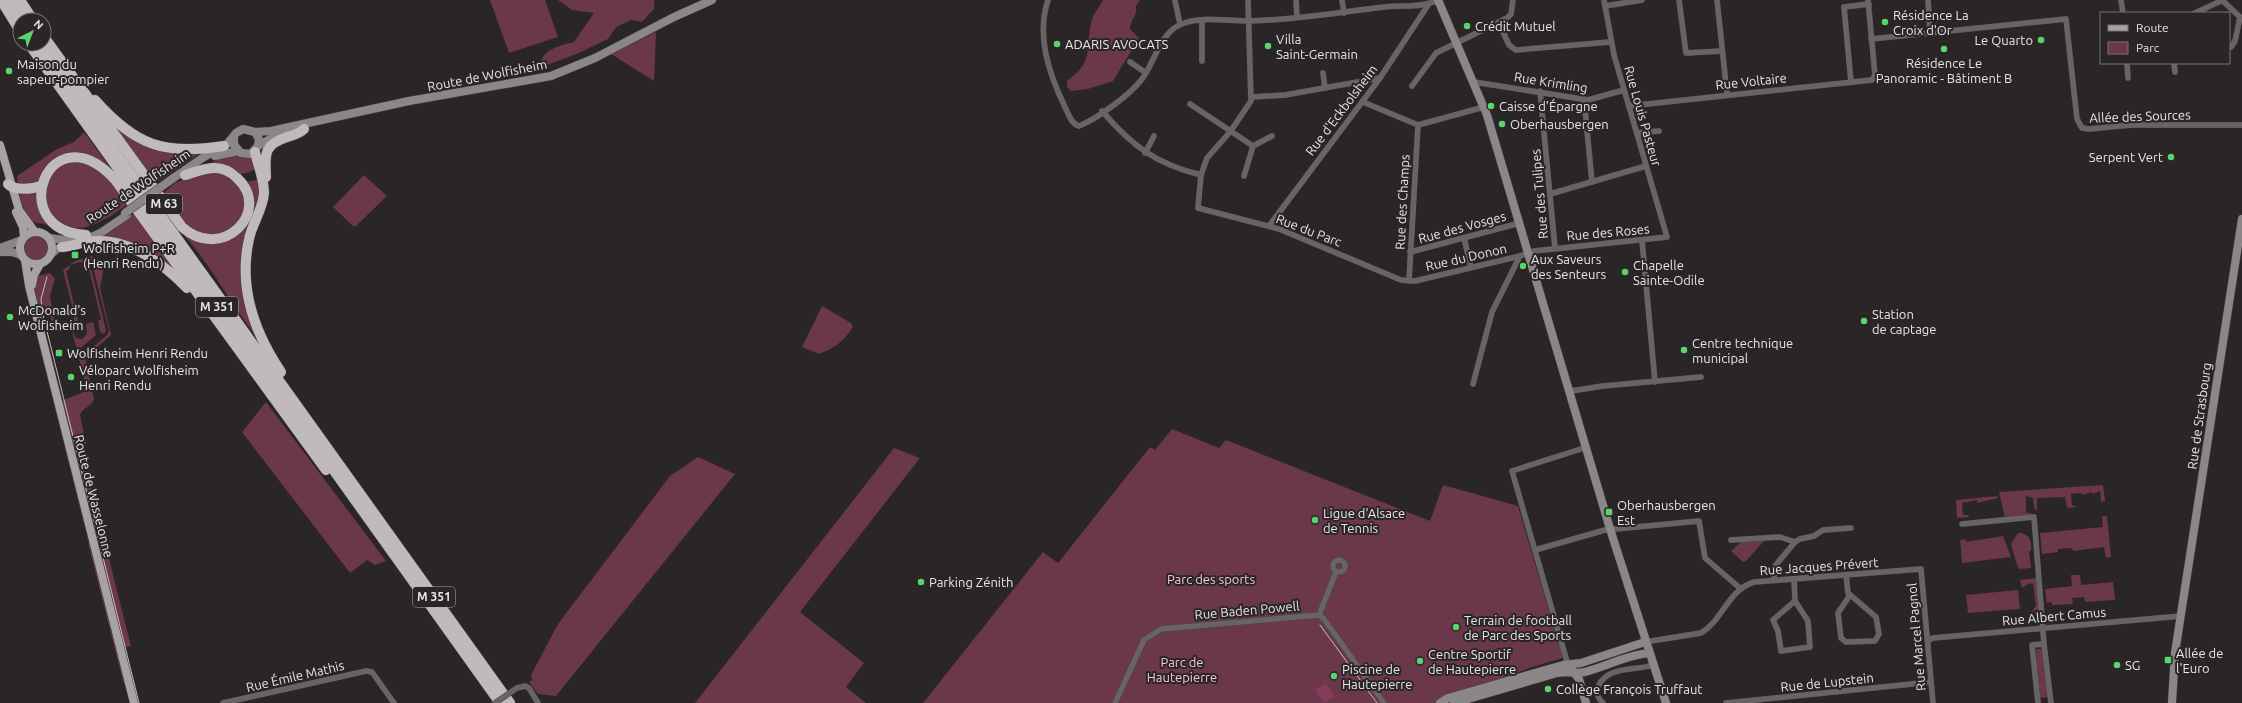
<svg xmlns="http://www.w3.org/2000/svg" width="2242" height="703" font-family="Ubuntu,sans-serif">
<rect width="100%" height="100%" fill="#2a2526"/>
<g fill="#6b374b">
<path d="M490 0H545L558 37 509 53Z"/>
<path d="M558 0H656L654 1V9L642 22 631 20 616 27 608 39 579 53 539 68C542 49 558 46 574 42L594 13 572 10Z"/>
<path d="M1103 0H1140L1136 6C1138 15 1130 20 1130 29L1139 38 1113 81 1088 89 1071 91 1067 87V81C1096 60 1084 49 1092 19 1094 13 1100 6 1103 0Z"/>
<path d="M656 32 654 81 611 54Z"/>
<path d="M104 112 125 131 199 152V154L154 184Z"/>
<path d="M84 132 117 177C101 162 94 157 72 154L39 187 60 233 45 224 31 222C21 207 18 194 17 176L57 149 74 142Z"/>
<path d="M235 154 250 157 255 165V169C240 180 223 170 207 165L225 155Z"/>
<path d="M69 162C100 162 111 182 128 204 105 220 76 243 52 214 48 209 46 200 44 194L53 171Z"/>
<path d="M197 173C205 173 216 171 223 173 237 178 247 196 244 211 242 218 234 226 230 232L206 236 183 223 161 195 175 183Z"/>
<path d="M364 175 387 196 356 226H353L333 207Z"/>
<path d="M260 179 262 193 244 255 255 335C230 302 211 266 184 235L185 234 195 240 243 228 246 182Z"/>
<path d="M135 213 180 277 156 257 88 241 109 232Z"/>
<circle cx="36" cy="248" r="13"/>
<path d="M92 256 105 262 100 288 111 335 85 358 94 399C92 407 83 407 80 415L86 444 82 445 85 465 105 540 100 541 96 540 61 401 84 392 86 387 79 359 107 335 109 331 94 271 89 257Z"/>
<path d="M86 258 92 272 106 330 104 334 100 332 98 321 101 319 88 265 84 266 81 262 70 265 69 270 66 271 78 321H82V322L74 324V314L63 270 75 261Z"/>
<path d="M50 273 55 279 50 296 54 320 52 322 49 313 42 315 44 324 42 325 34 293 35 277Z"/>
<path d="M822 306 851 323 853 327C844 341 835 348 819 354L802 347Z"/>
<path d="M93 322 96 335 77 351 71 327 76 338 82 339 87 334 86 324Z"/>
<path d="M40 336 90 540H88L37 337Z"/>
<path d="M266 402 386 561 375 565 367 560 350 573 242 432Z"/>
<path d="M1172 429 1219 448 1226 440 1430 521 1443 485 1518 506 1563 658 1532 667 1437 703H923L1043 552 1058 563 1150 447 1155 450Z"/>
<path d="M894 448 920 458 800 612 864 663 846 687 866 703H695Z"/>
<path d="M698 457 735 474 556 696 538 694 529 682 532 680 531 675 558 624 670 476Z"/>
<path d="M2103 485 2105 501 2101 502 2100 491 2093 494 2092 492 2082 495V493L2071 494 2072 505 2077 507 2067 508 2065 497 2037 498V509L2035 511 2033 498 2026 496V513H2031V515L2005 518 1999 492Z"/>
<path d="M1997 496 1998 498 1977 503V500L1962 503 1963 515H1968L1969 517 1957 518 1956 500Z"/>
<path d="M2102 516H2107L2111 557 2106 558 2104 547 2073 551 2072 548 2058 549V552L2042 554 2040 533 2103 527Z"/>
<path d="M2018 533C2030 533 2032 541 2031 551H2029L2031 568 2019 569 2017 565 2011 544Z"/>
<path d="M2003 536 2011 557 1962 563 1960 540 1966 539V542Z"/>
<path d="M1765 540 1746 561 1743 562 1731 551 1742 541Z"/>
<path d="M90 542 126 687 123 681 88 543Z"/>
<path d="M106 547 131 646 122 648 99 551 101 548Z"/>
<path d="M2071 575H2080L2081 585 2113 582 2115 600 2085 602 2084 597 2072 598 2073 604 2052 605 2051 602 2047 603 2045 589 2072 586Z"/>
<path d="M2036 578 2039 609 2031 612 2036 606 2033 584 2030 583 2022 588 2020 580Z"/>
<path d="M2018 590 2020 609 1968 613 1966 595Z"/>
<path d="M2036 649H2042L2048 697 2039 698Z"/>
</g>
<path fill="#863b59" d="M1326 683 1335 697 1324 703 1315 690Z"/>
<g fill="none" stroke-linecap="round" stroke-linejoin="round">
<defs>
<g id="street">
<path d="M1048 0C1036 36 1049 74 1065 107 1068 113 1071 124 1079 126 1097 119 1131 94 1142 79 1155 62 1160 32 1182 24 1202 16 1228 21 1249 21 1294 20 1340 12 1385 7 1403 5 1422 8 1438 0"/>
<path d="M1248 0 1251 101 1230 132 1207 158 1201 175 1198 208 1279 229 1401 280 1415 281 1520 256 1534 251 1667 237 1614 55 1604 0"/>
<path d="M1296 0 1297 17"/>
<path d="M1342 0 1344 13"/>
<path d="M1679 0 1686 53 1722 51"/>
<path d="M1717 0 1727 94"/>
<path d="M1928 0 1930 33"/>
<path d="M2121 0 2123 13"/>
<path d="M1175 1 1180 24"/>
<path d="M2223 1 2240 17 2235 41 2231 47"/>
<path d="M1605 6 1642 0"/>
<path d="M2195 13 2223 0"/>
<path d="M1499 23 1509 45 1516 50 1610 42"/>
<path d="M1871 39 2066 19 2077 119 2082 128 2089 129 2131 125H2242"/>
<path d="M1202 61V21"/>
<path d="M1130 62 1146 73"/>
<path d="M2127 63 2128 78"/>
<path d="M2174 63 2175 72"/>
<path d="M1323 73 1325 88"/>
<path d="M1474 82 1588 100 1624 90"/>
<path d="M1851 82 1844 7 1869 4"/>
<path d="M1412 86 1436 53 1507 18 1511 14 1513 0"/>
<path d="M1540 91 1555 248"/>
<path d="M1252 97 1285 95 1380 78"/>
<path d="M1584 99 1592 182"/>
<path d="M1363 102 1418 125 1484 107"/>
<path d="M1190 104 1253 146 1272 136"/>
<path d="M1629 106 1872 80 1875 75 1868 0"/>
<path d="M1102 111C1132 146 1156 164 1201 175"/>
<path d="M1637 133 1659 131"/>
<path d="M1145 153 1154 136"/>
<path d="M1244 176 1253 146"/>
<path d="M1550 194 1646 166"/>
<path d="M1269 226 1380 78 1428 5"/>
<path d="M1464 238 1471 267"/>
<path d="M1642 240 1655 382"/>
<path d="M1410 252 1520 223"/>
<path d="M1409 281 1418 125"/>
<path d="M1473 384 1492 312 1520 256"/>
<path d="M1571 391 1603 386 1701 377"/>
<path d="M1962 524 2034 517 2044 644"/>
<path d="M1731 540 1780 537 1795 542 1800 539 1814 536 1823 530 1851 528"/>
<path d="M1535 550 1605 530 1699 521 1705 558 1741 589"/>
<circle cx="1339" cy="566" r="6"/>
<path d="M1846 575 1848 593 1876 617 1879 634 1875 641 1846 642 1841 638 1838 613 1850 595"/>
<path d="M1774 579 1775 566 1795 542"/>
<path d="M1794 579 1795 601 1773 620 1778 631 1781 651 1810 647 1808 621 1795 601"/>
<path d="M1319 615 1336 572"/>
<path d="M1929 640 1933 638 2181 616"/>
<path d="M1645 642 1701 633C1722 621 1728 590 1754 582L1921 569 1933 703"/>
<path d="M1568 665 1512 471 1587 447"/>
<path d="M517 688 525 686 529 688 538 703"/>
<path d="M223 703 366 671 372 672 394 703"/>
<path d="M1115 703 1144 640 1161 629 1319 615 1324 619 1384 703"/>
<path d="M1603 703C1598 698 1595 693 1598 687 1607 665 1636 671 1653 665"/>
<path d="M1726 703 1931 682"/>
<path d="M2038 703 2032 645 2044 644 2051 703"/>
</g>
<g id="secondary">
<path d="M1438 0 1487 115 1611 532 1666 703"/>
<path d="M255 132 271 131 409 101 551 76 595 58 674 17 712 0"/>
<path d="M258 146 272 138 285 134"/>
<path d="M215 156 238 151"/>
<path d="M172 179 204 157 227 144 236 133 243 129 255 132 259 139 258 146 251 154 241 153 234 145V137"/>
<path d="M49 238 64 240 86 235"/>
<path d="M85 240 102 232 127 215"/>
<path d="M0 248 22 240"/>
<path d="M0 252H12L21 255"/>
<path d="M51 254 57 249 66 246"/>
<path d="M1572 670 1579 679 1586 703"/>
<path d="M1440 703 1448 698 1563 665 1581 663 1645 642"/>
<path d="M1454 703 1557 673C1567 671 1576 674 1585 672 1607 666 1627 655 1649 653"/>
<path d="M2172 703 2175 653 2242 219"/>
</g>
<g id="primary">
<path d="M0 145 19 210 35 232"/>
<path d="M16 212 23 227 24 237"/>
<circle cx="36" cy="248" r="16"/>
<path d="M25 260 29 286 134 703"/>
<path d="M32 285 34 275 40 264"/>
</g>
<g id="highway">
<path d="M1 0 20 31"/>
<path d="M10 0 22 20"/>
<path d="M20 0 33 20"/>
<path d="M44 37 182 227C222 263 273 211 237 178 231 172 224 168 215 168 205 168 195 172 185 175"/>
<path d="M29 44 500 703"/>
<path d="M38 44 510 703"/>
<path d="M95 100C136 146 163 155 224 146"/>
<path d="M255 152C258 166 264 178 264 193 263 209 252 224 249 239 238 288 254 332 281 372"/>
<path d="M266 177C265 154 263 145 287 137 294 135 299 134 304 129"/>
<path d="M8 184C14 191 33 189 41 186"/>
<path d="M86 235C2 230 50 107 116 181L326 470"/>
<path d="M62 247C74 246 84 241 96 241 130 239 165 265 187 288"/>
</g>
</defs>
<use href="#street" stroke="#454041" stroke-width="6"/>
<use href="#secondary" stroke="#454041" stroke-width="9"/>
<use href="#primary" stroke="#454041" stroke-width="9"/>
<use href="#highway" stroke="#454041" stroke-width="11"/>
<use href="#street" stroke="#676465" stroke-width="5.5"/>
<use href="#secondary" stroke="#8b8788" stroke-width="8"/>
<use href="#primary" stroke="#a7a2a3" stroke-width="8"/>
<use href="#highway" stroke="#c1babc" stroke-width="10"/>
<g stroke="#c3c0c1" stroke-width="1">
<path d="M47 277 41 299 42 311 139 703"/>
<path d="M1320 625 1377 703"/>
</g>
<defs>
<path id="street-bridge" d="M495 703 517 688"/>
<path id="secondary-bridge" d="M125 213 172 179"/>
</defs>
<use href="#street-bridge" stroke="#454041" stroke-width="6" stroke-linecap="butt"/>
<use href="#secondary-bridge" stroke="#454041" stroke-width="9" stroke-linecap="butt"/>
<use href="#street-bridge" stroke="#676465" stroke-width="5.5"/>
<use href="#secondary-bridge" stroke="#8b8788" stroke-width="8"/>
</g>
<g fill="#59d56f" stroke="#2a2526" stroke-width="1.5">
<circle cx="1885" cy="22" r="4"/>
<circle cx="1467" cy="26" r="4"/>
<circle cx="2041" cy="40" r="4"/>
<circle cx="1057" cy="44" r="4"/>
<circle cx="1268" cy="46" r="4"/>
<circle cx="1944" cy="49" r="4"/>
<circle cx="9" cy="71" r="4"/>
<circle cx="1491" cy="106" r="4"/>
<circle cx="1502" cy="124" r="4"/>
<circle cx="2171" cy="157" r="4"/>
<rect x="71" y="251" width="8" height="8" rx="2"/>
<circle cx="1523" cy="266" r="4"/>
<circle cx="1625" cy="272" r="4"/>
<circle cx="10" cy="317" r="4"/>
<circle cx="1864" cy="321" r="4"/>
<circle cx="1684" cy="350" r="4"/>
<rect x="55" y="349" width="8" height="8" rx="2"/>
<circle cx="71" cy="377" r="4"/>
<rect x="1605" y="508" width="8" height="8" rx="2"/>
<circle cx="1315" cy="520" r="4"/>
<circle cx="921" cy="582" r="4"/>
<circle cx="1456" cy="627" r="4"/>
<rect x="2164" y="656" width="8" height="8" rx="2"/>
<circle cx="1420" cy="661" r="4"/>
<circle cx="2117" cy="665" r="4"/>
<circle cx="1334" cy="676" r="4"/>
<circle cx="1548" cy="689" r="4"/>
</g>
<g text-anchor="middle" stroke-width="4" stroke-linejoin="round" paint-order="stroke">
<g fill="#2a2526" stroke="#afabac" stroke-width="1">
<rect x="146" y="194" width="36" height="20" rx="3"/>
<rect x="196" y="297" width="42" height="20" rx="3"/>
<rect x="413" y="587" width="42" height="20" rx="3"/>
</g>
<g font-size="12" font-weight="bold" fill="#e8e5e6">
<text x="164" y="208">M 63</text>
<text x="217" y="311">M 351</text>
<text x="434" y="601">M 351</text>
</g>
<g font-size="13" fill="#e8e5e6" stroke="#2a2526" text-anchor="start">
<text x="1893" y="20">Résidence La<tspan x="1893" dy="15">Croix d'Or</tspan></text>
<text x="1475" y="31">Crédit Mutuel</text>
<text x="1276" y="44">Villa<tspan x="1276" dy="15">Saint-Germain</tspan></text>
<text x="2033" y="45" text-anchor="end">Le Quarto</text>
<text x="1065" y="49">ADARIS AVOCATS</text>
<text x="1944" y="68" text-anchor="middle">Résidence Le<tspan x="1944" dy="15">Panoramic - Bâtiment B</tspan></text>
<text x="17" y="69">Maison du<tspan x="17" dy="15">sapeur-pompier</tspan></text>
<text x="1499" y="111">Caisse d'Épargne</text>
<text x="1510" y="129">Oberhausbergen</text>
<text x="2163" y="162" text-anchor="end">Serpent Vert</text>
<text x="83" y="253">Wolfisheim P+R<tspan x="83" dy="15">(Henri Rendu)</tspan></text>
<text x="1531" y="264">Aux Saveurs<tspan x="1531" dy="15">des Senteurs</tspan></text>
<text x="1633" y="270">Chapelle<tspan x="1633" dy="15">Sainte-Odile</tspan></text>
<text x="18" y="315">McDonald's<tspan x="18" dy="15">Wolfisheim</tspan></text>
<text x="1872" y="319">Station<tspan x="1872" dy="15">de captage</tspan></text>
<text x="1692" y="348">Centre technique<tspan x="1692" dy="15">municipal</tspan></text>
<text x="67" y="358">Wolfisheim Henri Rendu</text>
<text x="79" y="375">Véloparc Wolfisheim<tspan x="79" dy="15">Henri Rendu</tspan></text>
<text x="1617" y="510">Oberhausbergen<tspan x="1617" dy="15">Est</tspan></text>
<text x="1323" y="518">Ligue d'Alsace<tspan x="1323" dy="15">de Tennis</tspan></text>
<text x="929" y="587">Parking Zénith</text>
<text x="1464" y="625">Terrain de football<tspan x="1464" dy="15">de Parc des Sports</tspan></text>
<text x="2176" y="658">Allée de<tspan x="2176" dy="15">l'Euro</tspan></text>
<text x="1428" y="659">Centre Sportif<tspan x="1428" dy="15">de Hautepierre</tspan></text>
<text x="2125" y="670">SG</text>
<text x="1342" y="674">Piscine de<tspan x="1342" dy="15">Hautepierre</tspan></text>
<text x="1556" y="694">Collège François Truffaut</text>
</g>
<g font-size="13" fill="#e8e5e6" stroke="#2a2526">
<text transform="translate(487 75) rotate(-11)" y="5">Route de Wolfisheim</text>
<text transform="translate(1751 81) rotate(-6)" y="5">Rue Voltaire</text>
<text transform="translate(1551 82) rotate(9)" y="5">Rue Krimling</text>
<text transform="translate(1341 110) rotate(-53)" y="5">Rue d'Eckbolsheim</text>
<text transform="translate(1643 116) rotate(74)" y="5">Rue Louis Pasteur</text>
<text transform="translate(2140 116) rotate(-2)" y="5">Allée des Sources</text>
<text transform="translate(138 186) rotate(-34)" y="5">Route de Wolfisheim</text>
<text transform="translate(1539 194) rotate(-95)" y="5">Rue des Tulipes</text>
<text transform="translate(1402 202) rotate(-87)" y="5">Rue des Champs</text>
<text transform="translate(1462 227) rotate(-15)" y="5">Rue des Vosges</text>
<text transform="translate(1309 230) rotate(21)" y="5">Rue du Parc</text>
<text transform="translate(1608 232) rotate(-5)" y="5">Rue des Roses</text>
<text transform="translate(1466 257) rotate(-13)" y="5">Rue du Donon</text>
<text transform="translate(2199 416) rotate(-82)" y="5">Rue de Strasbourg</text>
<text transform="translate(94 496) rotate(76)" y="5">Route de Wasselonne</text>
<text transform="translate(1819 566) rotate(-4)" y="5">Rue Jacques Prévert</text>
<text transform="translate(1247 610) rotate(-5)" y="5">Rue Baden Powell</text>
<text transform="translate(2054 616) rotate(-5)" y="5">Rue Albert Camus</text>
<text transform="translate(1916 637) rotate(-95)" y="5">Rue Marcel Pagnol</text>
<text transform="translate(295 676) rotate(-13)" y="5">Rue Émile Mathis</text>
<text transform="translate(1827 682) rotate(-6)" y="5">Rue de Lupstein</text>
</g>
<g font-size="13" fill="#f4c6d5" stroke="#2a2526">
<text x="1211" y="584">Parc des sports</text>
<text x="1182" y="667">Parc de<tspan x="1182" dy="15">Hautepierre</tspan></text>
</g>
</g>
<rect x="2100" y="12" width="130" height="52" fill="#2a2526" stroke="#767273"/>
<rect x="2108" y="25" width="20" height="6" fill="#a7a2a3" stroke="#767273"/>
<text x="2136" y="32" font-size="12" fill="#e8e5e6">Route</text>
<rect x="2108" y="42" width="20" height="12" fill="#6b374b" stroke="#767273"/>
<text x="2136" y="52" font-size="12" fill="#e8e5e6">Parc</text>
<g transform="translate(32 32) rotate(42)"><circle r="19" fill="#2a2526" stroke="#767273"/>
<path d="M0-3L7 15L0 10L-7 15Z" fill="#59d56f"/>
<text y="-6" font-size="11" font-weight="bold" text-anchor="middle" fill="#e8e5e6">N</text>
</g>
</svg>
